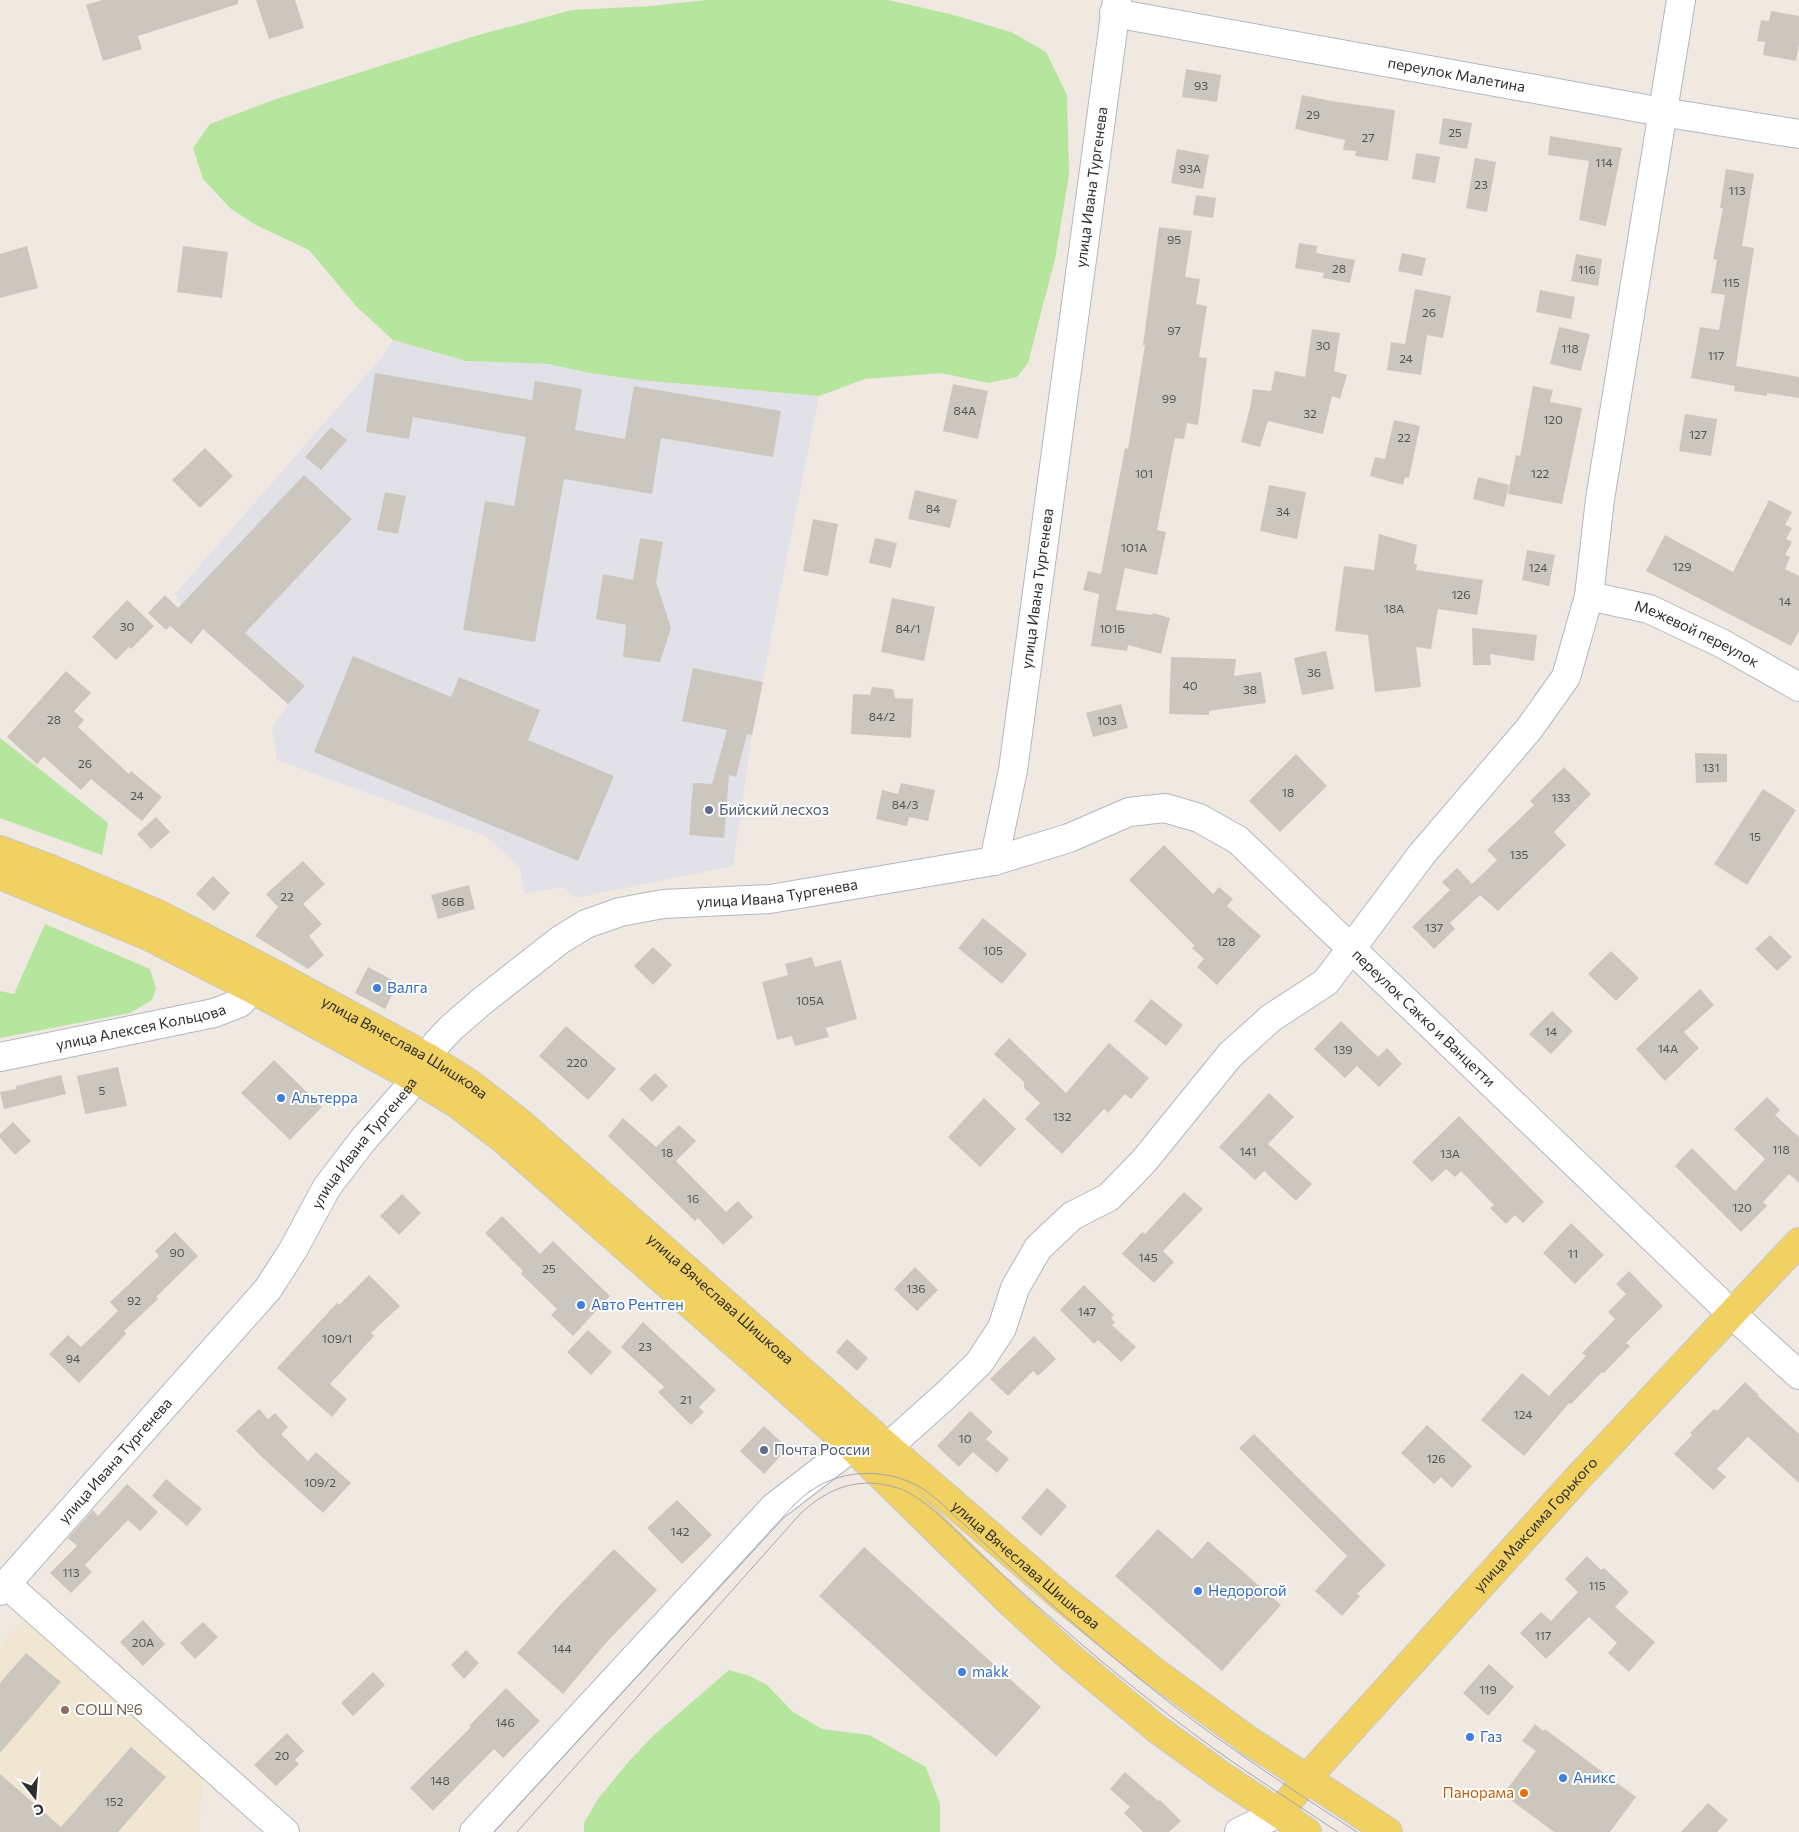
<svg xmlns="http://www.w3.org/2000/svg" width="1799" height="1832" font-family="Commissioner,sans-serif">
<rect width="100%" height="100%" fill="#efe9e1"/>
<path fill="#e3e1e8" d="M393 340 466 361 548 364 590 373 639 380 819 396 752 735 733 866 576 898 564 887 524 894 520 868 486 836 277 760 272 728 288 704 186 614 175 594 382 357Z"/>
<path fill="#f0e6d1" d="M25 1618 203 1775 199 1832H0V1646Z"/>
<g fill="#b6e59e">
<path d="M706 0H888L950 14 1011 32 1046 52 1067 95 1069 175 1055 259 1028 363 1017 377 989 383 941 373 865 379 819 396 639 380 590 373 548 364 466 361 393 340 357 307 309 250 254 224 230 208 203 179 193 148 210 124 276 99 475 36 572 10 651 6Z"/>
<path d="M0 738 108 823 102 855 0 818Z"/>
<path d="M45 924 150 969 156 989 152 1000 130 1013 0 1038V991L14 994Z"/>
<path d="M729 1670 750 1676 767 1685 793 1712 822 1729 869 1735 926 1767 940 1804V1832H584V1823L598 1799 630 1760 654 1735Z"/>
</g>
<g fill="#cbc7bf">
<path d="M102 0H238V4L138 36 142 49 103 61 86 5Z"/>
<path d="M256 0H295L304 28 269 39Z"/>
<path d="M1771 11 1799 16V44L1796 61 1763 55 1765 42 1757 41 1761 20 1769 21Z"/>
<path d="M1186 69 1221 75 1217 102 1182 97Z"/>
<path d="M1302 95 1331 101 1395 110 1388 161 1355 156 1356 151 1343 150 1345 140 1295 129Z"/>
<path d="M1443 118 1472 123 1467 149 1439 144Z"/>
<path d="M1550 136 1622 148 1606 226 1579 220 1589 161 1548 155Z"/>
<path d="M1177 149 1209 155 1203 189 1171 183Z"/>
<path d="M1416 153 1440 157 1435 183 1412 179Z"/>
<path d="M1475 158 1496 162 1487 212 1466 208Z"/>
<path d="M1726 169 1754 174 1742 246 1754 248 1736 366 1799 377V398L1767 393V396L1734 391 1735 386 1691 378 1700 327 1719 330 1725 295 1711 293 1717 260 1713 259 1723 208H1720Z"/>
<path d="M1196 195 1216 198 1213 218 1193 215Z"/>
<path d="M1159 227 1192 231 1185 277 1200 279 1196 304 1207 306 1199 357 1207 358 1198 425 1187 423 1184 439 1175 438 1157 530 1166 532 1157 575 1125 568 1116 610 1152 615 1153 613 1170 618 1161 654 1128 645 1127 651 1091 646 1099 594 1083 590 1088 571 1101 574 1125 448 1128 449 1145 345H1143Z"/>
<path d="M1299 243 1317 246 1316 253 1355 260 1350 283 1323 278 1324 273 1295 268Z"/>
<path d="M27 246 38 288 0 298V254Z"/>
<path d="M183 246 228 252 222 298 177 292Z"/>
<path d="M1402 253 1426 258 1422 276 1398 271Z"/>
<path d="M1576 254 1602 259 1598 286 1571 281Z"/>
<path d="M1415 289 1451 296 1443 338 1427 335 1421 375 1387 370 1391 342 1405 344Z"/>
<path d="M1540 290 1575 297 1571 319 1536 312Z"/>
<path d="M1559 327 1590 334 1581 371 1550 364Z"/>
<path d="M1312 329 1340 333 1334 371 1347 375 1340 399 1332 396 1323 434 1268 421 1260 447 1241 442 1250 408 1253 389 1271 391 1275 371 1305 377Z"/>
<path d="M375 373 532 400 535 381 582 389 575 430 625 439 634 386 781 411 773 457 661 438 652 494 564 479 535 642 463 630 485 501 514 506 526 437 413 417 409 439 366 432Z"/>
<path d="M953 384 988 391 978 439 943 431Z"/>
<path d="M1533 386 1553 390 1550 402 1582 408 1562 504 1508 494 1516 455 1520 456Z"/>
<path d="M1685 414 1717 419 1711 456 1679 451Z"/>
<path d="M1394 420 1420 426 1409 478 1405 477 1403 485 1370 476 1375 457 1385 459Z"/>
<path d="M331 427 347 440 321 470 305 457Z"/>
<path d="M205 448 233 476 200 508 172 480Z"/>
<path d="M304 475 352 519 245 633 305 686 288 704 203 629 191 644 170 626 166 630 148 613 165 595 178 608Z"/>
<path d="M1478 477 1509 485 1504 507 1473 499Z"/>
<path d="M1269 485 1306 492 1297 539 1260 531Z"/>
<path d="M915 490 957 500 950 528 908 519Z"/>
<path d="M385 492 406 496 398 534 377 530Z"/>
<path d="M1769 500 1792 512 1785 525 1792 528 1786 539 1792 542 1785 555 1790 557 1785 569 1799 576V631L1791 646 1646 571 1665 535 1733 572Z"/>
<path d="M813 519 838 524 828 576 803 571Z"/>
<path d="M1379 534 1417 545 1414 564H1417L1416 570 1483 580 1477 615 1438 609 1431 649 1416 647 1421 687 1375 692 1368 635 1335 631 1344 566 1374 570Z"/>
<path d="M640 538 663 542 656 582 671 628 660 662 623 657 626 625 596 619 603 574 633 580Z"/>
<path d="M875 538 897 543 891 568 869 563Z"/>
<path d="M1527 550 1555 555 1549 586 1522 580Z"/>
<path d="M892 598 935 607 924 661 881 652Z"/>
<path d="M127 600 154 626 131 649 129 647 116 660 92 637Z"/>
<path d="M1472 628 1537 635 1534 661 1490 654 1491 665H1473Z"/>
<path d="M1326 651 1334 689 1302 695 1294 658Z"/>
<path d="M353 656 451 697 459 677 540 710 528 740 614 776 578 861 314 752Z"/>
<path d="M1171 657 1236 659 1234 676 1261 672 1266 703 1209 711V715L1169 714Z"/>
<path d="M693 668 763 682 752 735 747 734 736 777 729 775 724 838 689 835 693 783 712 784 727 730 682 721Z"/>
<path d="M66 671 91 693 74 711 84 720 78 727 129 774 131 771 162 797 142 821 91 779 81 790 44 757 37 764 7 737Z"/>
<path d="M872 687 893 689 895 698 913 699 911 738 851 734 853 694 870 695Z"/>
<path d="M1121 704 1128 728 1093 737 1086 713Z"/>
<path d="M1695 753 1727 754V782L1696 783Z"/>
<path d="M1296 754 1327 786 1280 832 1249 801Z"/>
<path d="M1564 767 1591 794 1554 832 1566 845 1498 911 1480 895 1450 923 1455 929 1434 949 1412 927 1450 890 1442 882 1457 868 1472 884 1497 860 1487 850 1534 805 1530 801Z"/>
<path d="M901 783 935 790 928 821 909 817 907 826 876 819 882 790 898 794Z"/>
<path d="M1763 789 1796 810 1747 885 1714 864Z"/>
<path d="M156 817 170 832 151 849 137 834Z"/>
<path d="M1164 845 1213 894 1219 887 1233 899 1227 906 1261 936 1217 985 1197 967 1204 959 1192 948 1195 946 1129 880Z"/>
<path d="M303 861 325 884 303 904 322 924 309 936 324 955 308 969 255 936 278 907 266 894Z"/>
<path d="M213 876 230 893 214 911 196 894Z"/>
<path d="M469 885 475 909 438 919 431 895Z"/>
<path d="M983 918 1027 954 1002 984 958 948Z"/>
<path d="M1770 935 1792 957 1777 971 1755 949Z"/>
<path d="M653 947 672 965 653 985 634 966Z"/>
<path d="M1611 951 1639 978 1616 1001 1588 974Z"/>
<path d="M812 957 815 967 841 960 857 1019 826 1028 829 1037 795 1046 792 1036 777 1040 762 982 788 975 785 964Z"/>
<path d="M368 967 398 983 385 1009 355 993Z"/>
<path d="M1700 989 1714 1005 1684 1032 1699 1048 1665 1081 1636 1049Z"/>
<path d="M1151 999 1183 1025 1166 1046 1134 1021Z"/>
<path d="M1552 1011 1573 1031 1551 1054 1529 1034Z"/>
<path d="M1341 1021 1378 1057 1387 1048 1402 1064 1379 1087 1357 1066 1345 1078 1314 1049Z"/>
<path d="M566 1026 616 1069 588 1100 539 1056Z"/>
<path d="M1009 1038 1066 1093 1109 1043 1149 1078 1131 1099 1125 1094 1108 1113 1104 1109 1062 1154 1025 1119 1040 1103 1024 1088V1082L994 1054Z"/>
<path d="M274 1060 322 1107 290 1140 241 1093Z"/>
<path d="M118 1067 127 1106 85 1114 77 1076Z"/>
<path d="M655 1073 668 1086 652 1102 639 1089Z"/>
<path d="M61 1075 66 1094 4 1109 0 1092 16 1089V1086Z"/>
<path d="M1269 1093 1294 1117 1268 1144 1312 1184 1296 1201 1264 1171 1255 1180 1219 1147Z"/>
<path d="M1767 1097 1780 1110 1775 1115 1799 1137V1183L1789 1174 1763 1202 1767 1206 1741 1232 1675 1166 1692 1148 1735 1191 1765 1159 1734 1129Z"/>
<path d="M984 1098 1016 1129 980 1167 948 1137Z"/>
<path d="M1459 1116 1544 1202 1523 1223 1515 1215 1506 1224 1490 1208 1494 1205 1461 1171 1455 1177 1446 1169 1432 1182 1412 1162Z"/>
<path d="M623 1118 656 1147 679 1125 696 1141 676 1161 726 1212 738 1201 753 1217 723 1245 698 1218 695 1221 608 1136Z"/>
<path d="M13 1122 31 1141 15 1155 0 1138V1134Z"/>
<path d="M1184 1192 1203 1209 1163 1251 1174 1262 1154 1283 1122 1254 1142 1232 1145 1234Z"/>
<path d="M402 1194 421 1213 399 1235 380 1216Z"/>
<path d="M502 1216 540 1254 553 1241 610 1296 573 1336 551 1315 557 1309 521 1274 523 1271 485 1233Z"/>
<path d="M1571 1223 1604 1255 1575 1284 1543 1253Z"/>
<path d="M175 1232 198 1256 156 1297 158 1299 124 1331 126 1334 79 1383 49 1354 68 1335 81 1347 118 1311 110 1302 159 1256 155 1251Z"/>
<path d="M915 1267 938 1290 917 1311 894 1289Z"/>
<path d="M1629 1271 1663 1306 1626 1343 1630 1346 1604 1373 1602 1372 1571 1404 1569 1403 1524 1456 1481 1420 1522 1373 1549 1396 1586 1356 1582 1353 1615 1319 1608 1312 1626 1294 1616 1284Z"/>
<path d="M369 1275 400 1306 371 1333 374 1336 330 1384 347 1399 332 1417 277 1368 337 1303 339 1305Z"/>
<path d="M1084 1285 1114 1315 1111 1318 1115 1322 1112 1325 1136 1347 1121 1362 1098 1340 1094 1344 1060 1310Z"/>
<path d="M643 1322 716 1390 699 1407 704 1412 691 1425 658 1392 664 1387 621 1347Z"/>
<path d="M588 1330 612 1352 591 1375 567 1352Z"/>
<path d="M1034 1336 1056 1359 1038 1376 1033 1371 1008 1396 990 1379Z"/>
<path d="M847 1339 868 1358 857 1371 836 1352Z"/>
<path d="M1745 1382 1759 1395 1758 1396 1799 1434V1483L1748 1437 1717 1469 1726 1477 1713 1490 1674 1454 1692 1435 1690 1433 1714 1409 1717 1411Z"/>
<path d="M259 1409 268 1419 275 1413 288 1427 281 1434 308 1461 316 1452 351 1483 323 1513 264 1459 236 1431Z"/>
<path d="M970 1411 993 1432 986 1439 1009 1459 997 1473 973 1452 959 1467 937 1446Z"/>
<path d="M1427 1425 1472 1466 1452 1488 1441 1477 1434 1484 1401 1453Z"/>
<path d="M764 1426 788 1448 764 1474 740 1451Z"/>
<path d="M1254 1434 1386 1565 1357 1594 1360 1596 1342 1616 1315 1591 1347 1556 1239 1448Z"/>
<path d="M166 1479 202 1509 187 1526 152 1496Z"/>
<path d="M127 1484 158 1512 140 1531 128 1520 85 1565 92 1572 71 1593 50 1573 77 1546 68 1538 93 1510 98 1516Z"/>
<path d="M1047 1488 1067 1506 1041 1536 1021 1518Z"/>
<path d="M677 1500 712 1535 682 1564 647 1528Z"/>
<path d="M1158 1529 1192 1559 1208 1541 1281 1605 1222 1671 1115 1576Z"/>
<path d="M864 1547 1041 1707 996 1757 819 1596Z"/>
<path d="M614 1549 657 1590 605 1644 563 1694 517 1653 560 1605Z"/>
<path d="M1587 1556 1601 1570 1604 1568 1629 1592 1615 1607 1655 1642 1629 1672 1608 1653 1617 1643 1589 1617 1546 1659 1520 1633 1541 1612 1551 1621 1578 1592 1565 1579Z"/>
<path d="M143 1620 165 1644 143 1666 120 1642Z"/>
<path d="M203 1622 218 1637 195 1659 180 1643Z"/>
<path d="M466 1650 479 1663 464 1679 451 1665Z"/>
<path d="M26 1653 61 1682 0 1753V1683Z"/>
<path d="M1489 1664 1514 1687 1488 1716 1463 1693Z"/>
<path d="M373 1672 385 1685 353 1716 341 1703Z"/>
<path d="M506 1688 540 1721 503 1758 494 1749 433 1811 410 1788 471 1727 469 1726Z"/>
<path d="M1535 1724 1543 1731 1545 1729 1636 1797 1610 1832H1554L1503 1794 1536 1751 1522 1741Z"/>
<path d="M287 1733 304 1751 295 1760 299 1764 276 1786 254 1765Z"/>
<path d="M131 1747 166 1777 118 1832H0V1774L61 1827Z"/>
<path d="M1125 1772 1158 1801 1160 1800 1181 1821 1169 1832H1143L1124 1813 1130 1807 1110 1789Z"/>
<path d="M1708 1803 1728 1820 1717 1832H1681Z"/>
</g>
<g fill="none" stroke-linecap="round" stroke-linejoin="round">
<defs>
<g id="minor">
<path id="s1" d="M1114 13 1662 112 1799 134"/>
<path id="s2" d="M1589 596 1649 609 1723 644 1799 687"/>
<path id="s3" d="M994 861 1013 770 1117 0"/>
<path id="s4" d="M0 1057 214 1013 240 1003 252 989 262 969"/>
<path d="M888 1447 946 1395 979 1363 1002 1328 1015 1288 1038 1248 1072 1216 1109 1197 1144 1161 1230 1055 1271 1018 1326 982 1422 854 1529 729 1566 677 1589 596 1600 499 1681 0"/>
<path d="M6 1584 285 1832"/>
<path id="s5" d="M0 1591 268 1289 293 1250 327 1187 363 1140 405 1092 437 1043 450 1029 481 1002 560 940 586 924 620 912 663 904 770 899 994 861 1069 838 1129 812 1165 808 1199 818 1238 840 1732 1314 1799 1375"/>
<path d="M474 1832 774 1507 852 1447"/>
<path d="M1239 1832 1279 1813"/>
</g>
<g id="major">
<path id="s6" d="M0 850 51 869 158 914 263 968 427 1057 469 1083 518 1121 888 1447 1064 1599 1151 1669 1248 1740 1388 1832"/>
<path d="M0 875 148 936 252 989 414 1078 456 1103 503 1139 852 1447 1013 1605 1070 1657 1157 1729 1222 1776 1307 1832"/>
<path id="s7" d="M1279 1813 1307 1778 1576 1480 1799 1242"/>
</g>
</defs>
<use href="#minor" stroke="#b4b7c1" stroke-width="30"/>
<use href="#major" stroke="#c9c9c9" stroke-width="30"/>
<use href="#minor" stroke="#fff" stroke-width="28"/>
<use href="#major" stroke="#f2d163" stroke-width="28"/>
<g stroke="#a3a6b8" stroke-width="1">
<path d="M494 1832 794 1505C800 1500 805 1494 812 1490 844 1468 890 1468 923 1489 929 1493 935 1498 941 1503 1008 1565 1074 1627 1146 1684 1213 1738 1285 1785 1357 1832"/>
<path d="M517 1832 801 1513C830 1487 859 1476 898 1488 922 1496 951 1526 969 1544 1001 1573 1032 1602 1065 1630 1112 1671 1162 1711 1213 1748 1253 1777 1296 1804 1338 1832"/>
</g>
</g>
<g fill="#5c6f8a" stroke="#fff" stroke-width="2">
<circle cx="709" cy="810" r="5"/>
<circle cx="764" cy="1450" r="5"/>
</g>
<g fill="#3f7fe0" stroke="#fff" stroke-width="2">
<circle cx="377" cy="988" r="5"/>
<circle cx="281" cy="1098" r="5"/>
<circle cx="581" cy="1305" r="5"/>
<circle cx="1198" cy="1591" r="5"/>
<circle cx="962" cy="1672" r="5"/>
<circle cx="1470" cy="1737" r="5"/>
<circle cx="1563" cy="1778" r="5"/>
</g>
<circle fill="#8d6e63" stroke="#fff" stroke-width="2" cx="65" cy="1710" r="5"/>
<circle fill="#e8710a" stroke="#fff" stroke-width="2" cx="1524" cy="1793" r="5"/>
<g text-anchor="middle" stroke-width="4" stroke-linejoin="round" paint-order="stroke">
<g font-size="12" fill="#555452">
<text x="1201" y="90">93</text>
<text x="1313" y="119">29</text>
<text x="1455" y="137">25</text>
<text x="1368" y="142">27</text>
<text x="1604" y="167">114</text>
<text x="1190" y="173">93А</text>
<text x="1481" y="189">23</text>
<text x="1737" y="195">113</text>
<text x="1174" y="244">95</text>
<text x="1339" y="273">28</text>
<text x="1587" y="274">116</text>
<text x="1731" y="287">115</text>
<text x="1429" y="317">26</text>
<text x="1174" y="335">97</text>
<text x="1323" y="350">30</text>
<text x="1570" y="353">118</text>
<text x="1716" y="360">117</text>
<text x="1406" y="363">24</text>
<text x="1169" y="403">99</text>
<text x="965" y="415">84А</text>
<text x="1310" y="418">32</text>
<text x="1553" y="424">120</text>
<text x="1698" y="439">127</text>
<text x="1404" y="442">22</text>
<text x="1144" y="478">101</text>
<text x="1540" y="478">122</text>
<text x="933" y="513">84</text>
<text x="1283" y="516">34</text>
<text x="1134" y="552">101А</text>
<text x="1682" y="571">129</text>
<text x="1538" y="572">124</text>
<text x="1461" y="599">126</text>
<text x="1785" y="606">14</text>
<text x="1394" y="613">18А</text>
<text x="127" y="631">30</text>
<text x="908" y="633">84/1</text>
<text x="1112" y="633">101Б</text>
<text x="1314" y="677">36</text>
<text x="1190" y="690">40</text>
<text x="1250" y="694">38</text>
<text x="882" y="721">84/2</text>
<text x="54" y="724">28</text>
<text x="1107" y="725">103</text>
<text x="85" y="768">26</text>
<text x="1711" y="772">131</text>
<text x="1288" y="797">18</text>
<text x="137" y="800">24</text>
<text x="1561" y="802">133</text>
<text x="905" y="809">84/3</text>
<text x="1755" y="841">15</text>
<text x="1519" y="859">135</text>
<text x="287" y="901">22</text>
<text x="453" y="906">86В</text>
<text x="1434" y="932">137</text>
<text x="1226" y="946">128</text>
<text x="993" y="955">105</text>
<text x="810" y="1005">105А</text>
<text x="1551" y="1036">14</text>
<text x="1668" y="1053">14А</text>
<text x="1343" y="1054">139</text>
<text x="577" y="1067">220</text>
<text x="102" y="1095">5</text>
<text x="1062" y="1121">132</text>
<text x="1781" y="1154">118</text>
<text x="1248" y="1156">141</text>
<text x="667" y="1157">18</text>
<text x="1450" y="1158">13А</text>
<text x="693" y="1203">16</text>
<text x="1742" y="1212">120</text>
<text x="177" y="1257">90</text>
<text x="1573" y="1258">11</text>
<text x="1148" y="1262">145</text>
<text x="549" y="1273">25</text>
<text x="916" y="1293">136</text>
<text x="134" y="1305">92</text>
<text x="1087" y="1316">147</text>
<text x="337" y="1343">109/1</text>
<text x="645" y="1351">23</text>
<text x="73" y="1363">94</text>
<text x="686" y="1404">21</text>
<text x="1523" y="1419">124</text>
<text x="965" y="1443">10</text>
<text x="1436" y="1463">126</text>
<text x="320" y="1487">109/2</text>
<text x="680" y="1536">142</text>
<text x="71" y="1577">113</text>
<text x="1597" y="1590">115</text>
<text x="1543" y="1640">117</text>
<text x="143" y="1647">20А</text>
<text x="562" y="1653">144</text>
<text x="1488" y="1694">119</text>
<text x="505" y="1727">146</text>
<text x="282" y="1760">20</text>
<text x="440" y="1785">148</text>
<text x="114" y="1806">152</text>
</g>
<g font-size="15" fill="#2e2e2e" stroke="#fff">
<text dy="5" stroke="none"><textPath href="#s1" startOffset="348">переулок Малетина</textPath></text>
<text dy="5" stroke="none"><textPath href="#s3" startOffset="681">улица Ивана Тургенева</textPath></text>
<text dy="5" stroke="none"><textPath href="#s3" startOffset="276">улица Ивана Тургенева</textPath></text>
<text dy="5" stroke="none"><textPath href="#s2" startOffset="115">Межевой переулок</textPath></text>
<text dy="5" stroke="none"><textPath href="#s5" startOffset="1089">улица Ивана Тургенева</textPath></text>
<text dy="5" stroke="none"><textPath href="#s5" startOffset="1826">переулок Сакко и Ванцетти</textPath></text>
<text dy="5" stroke="none"><textPath href="#s4" startOffset="144">улица Алексея Кольцова</textPath></text>
<text dy="5" stroke="none"><textPath href="#s6" startOffset="451">улица Вячеслава Шишкова</textPath></text>
<text dy="5" stroke="none"><textPath href="#s5" startOffset="579">улица Ивана Тургенева</textPath></text>
<text dy="5" stroke="none"><textPath href="#s6" startOffset="856">улица Вячеслава Шишкова</textPath></text>
<text dy="5" stroke="none"><textPath href="#s5" startOffset="174">улица Ивана Тургенева</textPath></text>
<text dy="5" stroke="none"><textPath href="#s7" startOffset="386">улица Максима Горького</textPath></text>
<text dy="5" stroke="none"><textPath href="#s6" startOffset="1261">улица Вячеслава Шишкова</textPath></text>
</g>
<g font-size="15" fill="#4e5e75" stroke="#fff" text-anchor="start">
<text x="719" y="815">Бийский лесхоз</text>
<text x="774" y="1455">Почта России</text>
</g>
<g font-size="15" fill="#366cbe" stroke="#fff" text-anchor="start">
<text x="387" y="993">Валга</text>
<text x="291" y="1103">Альтерра</text>
<text x="591" y="1310">Авто Рентген</text>
<text x="1208" y="1596">Недорогой</text>
<text x="972" y="1677">makk</text>
<text x="1480" y="1742">Газ</text>
<text x="1573" y="1783">Аникс</text>
</g>
<g font-size="15" fill="#785e54" stroke="#fff" text-anchor="start">
<text x="75" y="1715">СОШ №6</text>
</g>
<g font-size="15" fill="#c56008" stroke="#fff" text-anchor="end">
<text x="1514" y="1798">Панорама</text>
</g>
</g>
<g transform="translate(35 1797) rotate(163)" stroke="#ffffff" stroke-width="4" paint-order="stroke">
<path d="M0-4L9 19L0 12L-9 19Z" fill="#2e2e2e"/>
<text y="-8" font-size="14" font-weight="bold" text-anchor="middle" fill="#2e2e2e">С</text>
</g>
</svg>
